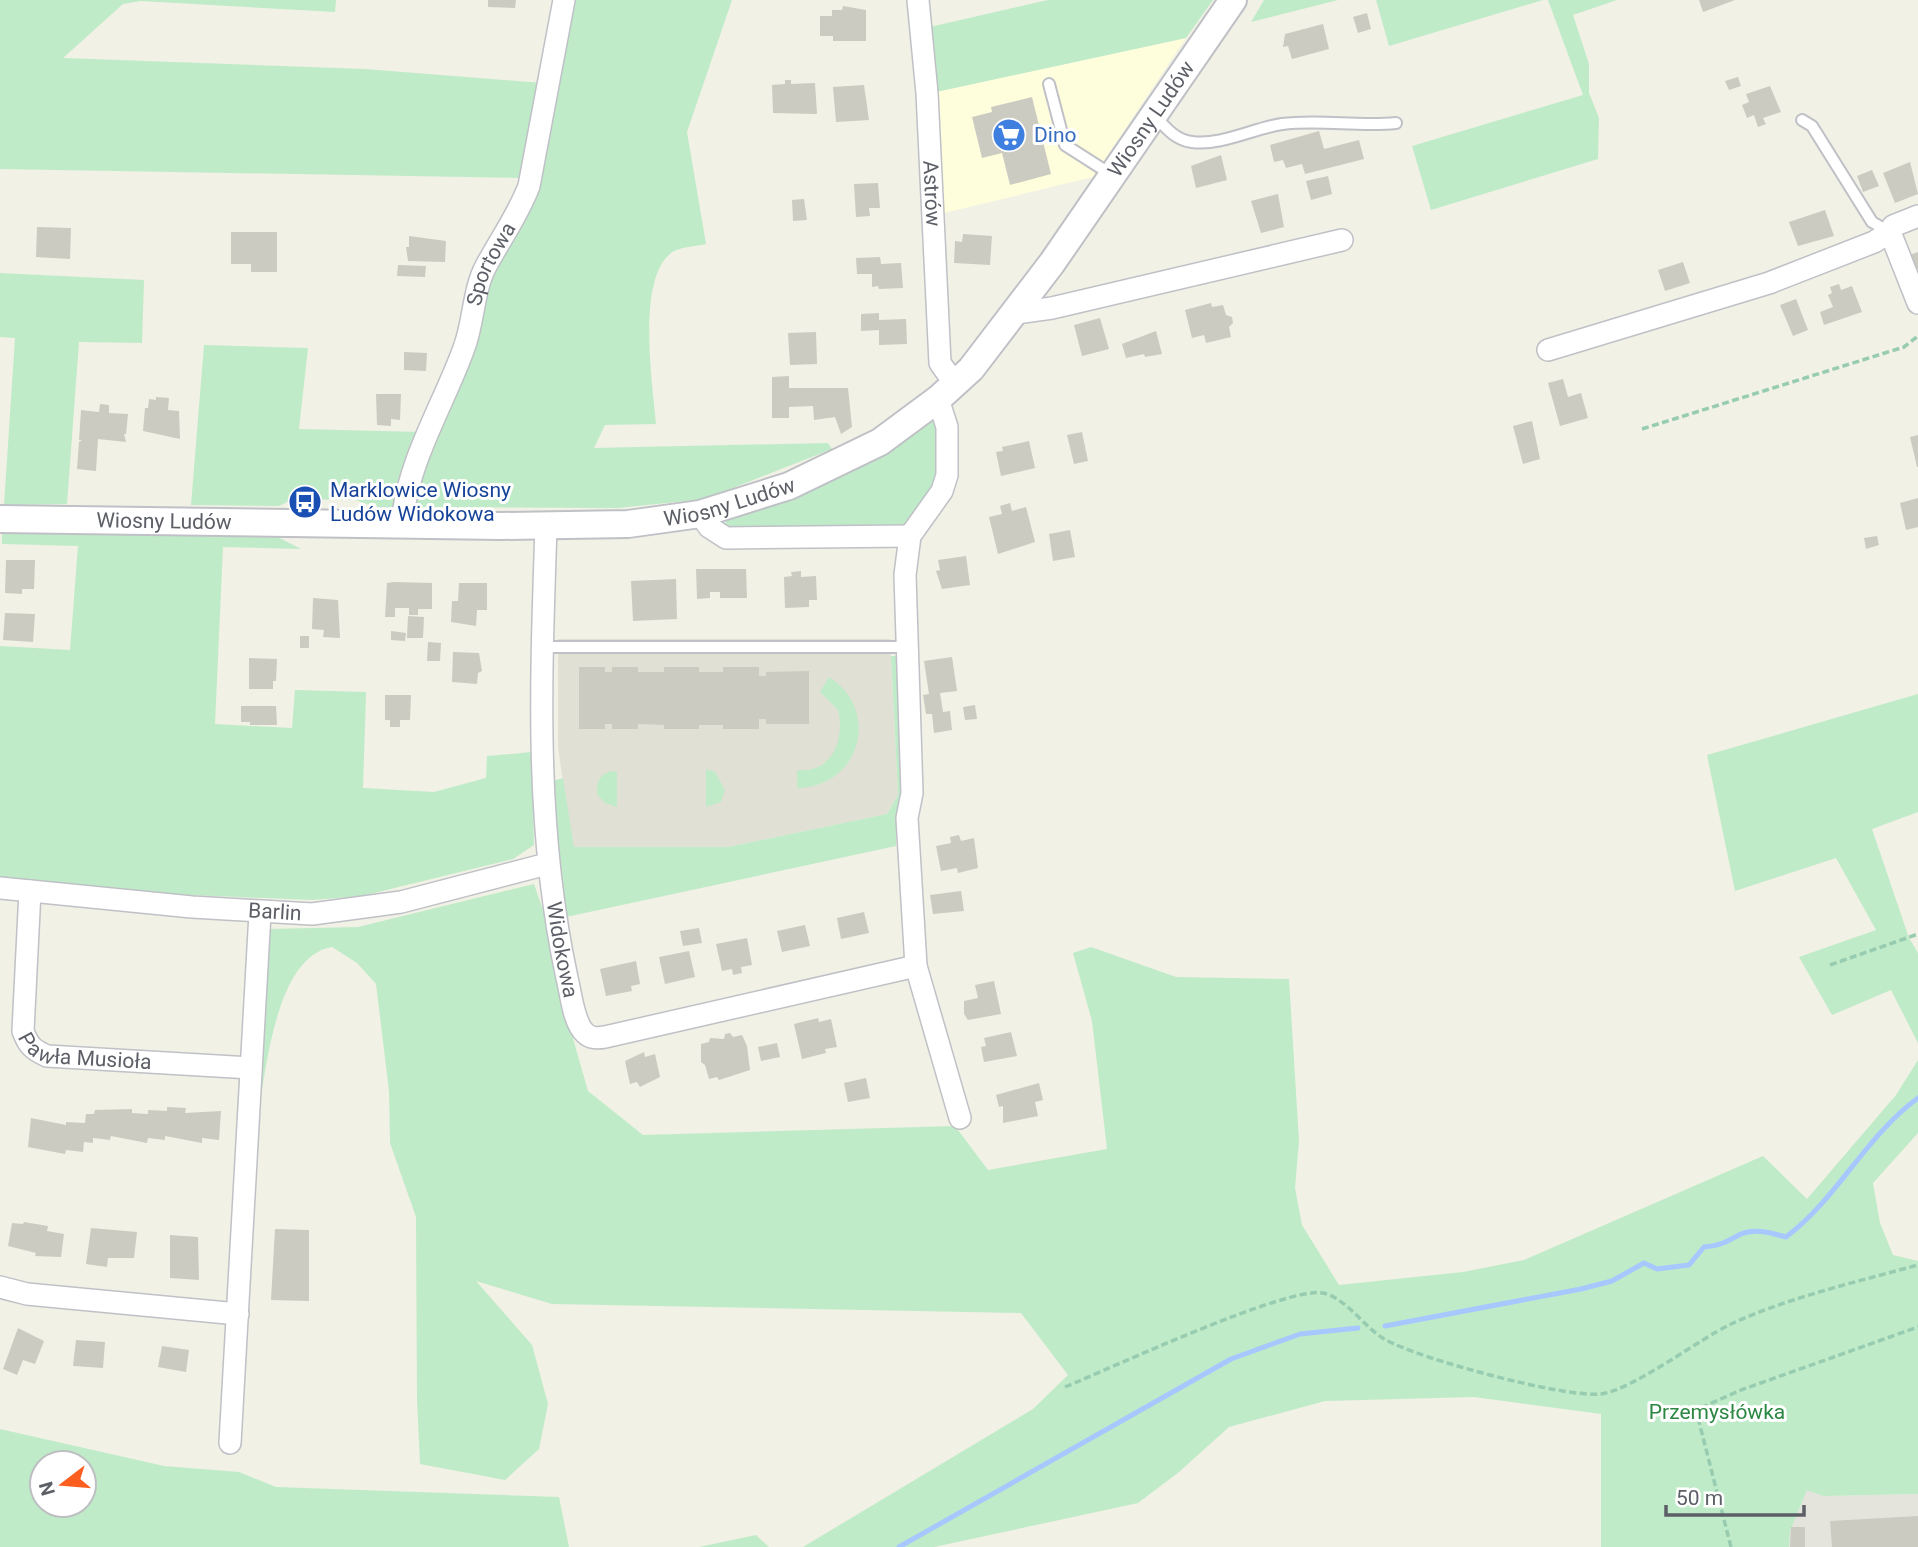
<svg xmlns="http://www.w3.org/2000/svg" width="1918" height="1547" font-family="Roboto,sans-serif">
<rect width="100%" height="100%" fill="#f1f1e5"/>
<path fill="#fffedc" d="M1186 38 1093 177 940 214 936 92Z"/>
<path fill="#e4e4dd" d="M1807 1489 1824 1496 1918 1494V1547H1789L1790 1531Z"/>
<path fill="#e1e0d4" d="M558 639H890L898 795 887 814 728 847H573L558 748Z"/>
<g fill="#bfebc8" fill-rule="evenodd">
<path d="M0 0H336L335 12 141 1 123 4 63 58 365 69 543 83 526 178 0 169Z"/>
<path d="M570 0H732L687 132 706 244C697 246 682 247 674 251 635 274 653 386 656 424L605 425 594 448 828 443 832 449 705 499 618 508 413 507 423 465 492 270 528 214 538 186Z"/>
<path d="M1048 0H1213L1186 38 936 92 930 27Z"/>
<path d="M1264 0H1338L1251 22Z"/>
<path d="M1376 0H1543L1389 46Z"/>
<path d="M1548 0H1617L1573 15 1589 64V93L1599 118 1598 159 1431 210 1412 146 1583 95Z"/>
<path d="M0 273 144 280 142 343 79 342 67 504 4 505 15 338 0 337Z"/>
<path d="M204 345 308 348 299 429 422 432 398 508H377L356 500 293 499 279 506 191 505Z"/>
<path d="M932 418 937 422 938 490 907 531H730L725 524 728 515Z"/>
<path d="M2 531 268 532 301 549 223 547 215 724 292 728 295 690 366 692 363 788 434 792 486 778 487 756 532 752 534 845 513 859 362 896 312 900 144 893 0 880V646L70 650 78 546 2 544Z"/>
<path d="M891 656H902L906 788 896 824V846L566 917 560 895 553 781 563 778 574 847H728L887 814 898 795Z"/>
<path d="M829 677C882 711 860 787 797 788V770C833 774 845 738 838 710L820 692Z"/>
<path d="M1918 694V812L1872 829 1909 938 1918 953V1043L1891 990 1832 1015 1799 957 1876 930 1836 858 1735 891 1707 755Z"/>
<path d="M706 769 715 772 725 790 721 802 706 807Z"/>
<path d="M610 771 617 772V807L605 803 597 794C596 782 599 776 610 771Z"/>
<path d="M534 884 546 919 568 1021 588 1091 643 1135 955 1126 988 1170 1107 1149 1092 1021 1073 953 1091 947 1176 977 1289 979 1299 1141 1295 1188 1302 1225 1339 1285 1463 1272 1524 1260 1763 1156 1807 1199 1896 1095 1918 1060V1133L1873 1183 1880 1223 1893 1255 1918 1261V1494L1824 1496 1807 1490 1790 1531 1789 1547H1601V1414L1474 1397 1325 1401 1229 1427 1179 1472 1138 1503 934 1547H803L1033 1409 1068 1375 1021 1313 552 1304 476 1281 532 1345 548 1404 539 1449 505 1480 420 1464 417 1400 416 1217 390 1143 389 1091 376 984 357 963 332 947C275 956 266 1073 257 1120L268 929 358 927Z"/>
<path d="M0 1429 164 1466 239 1472 276 1487 559 1497 569 1547H0ZM84 1463V1505H42V1463Z"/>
<path d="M756 1535 769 1547H699Z"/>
</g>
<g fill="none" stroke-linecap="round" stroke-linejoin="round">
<g stroke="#a7c7ff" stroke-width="5">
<path d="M1385 1326 1581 1289 1612 1281 1644 1263 1657 1269 1689 1265 1704 1247C1721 1246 1727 1241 1741 1234 1754 1228 1772 1233 1786 1237 1838 1198 1864 1138 1918 1098"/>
<path d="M899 1547 1231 1359 1300 1334 1358 1328"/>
</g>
</g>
<g fill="#cccbc2">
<path d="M488 0H516L515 8 488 7Z"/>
<path d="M1699 0H1735L1703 12Z"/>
<path d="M843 6 866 10V41H833V36H820V16H832V10H842Z"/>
<path d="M1367 13 1371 29 1358 33 1353 17Z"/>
<path d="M1323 24 1329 49 1292 59 1288 46 1283 47 1285 34Z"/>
<path d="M1738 77 1741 86 1729 90 1725 81Z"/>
<path d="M785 80H791V84L815 83 817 114 773 113 772 85 785 84Z"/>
<path d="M864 85 869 120 836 122 833 87Z"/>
<path d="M1770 86 1781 112 1763 118 1766 124 1758 127 1754 115 1747 118 1742 105 1749 102 1746 94Z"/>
<path d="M1032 97 1051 174 1010 185 1002 153 982 158 972 117 992 112 991 107Z"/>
<path d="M1319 131 1324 149 1359 140 1364 159 1305 174 1302 164 1286 168 1283 160 1274 162 1270 145Z"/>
<path d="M1221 155 1227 180 1196 188 1191 166Z"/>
<path d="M1910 162 1918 194 1895 203 1883 173Z"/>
<path d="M1872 170 1879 186 1863 192 1857 176Z"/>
<path d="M1328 176 1332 194 1311 200 1306 181Z"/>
<path d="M878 183 880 208H869L870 216 856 217 854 184Z"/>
<path d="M1278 194 1284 227 1261 233 1251 201Z"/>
<path d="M804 199 807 220 793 221 792 200Z"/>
<path d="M1825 210 1834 236 1798 246 1789 222Z"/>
<path d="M37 227 71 228 70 259 36 257Z"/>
<path d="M231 232H277V272H251V264H231Z"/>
<path d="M963 234 992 236 990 265 954 263 955 241 962 242Z"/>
<path d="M409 236 446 241 445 262 408 261 406 247H409Z"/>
<path d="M1918 252V269L1915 270 1909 255Z"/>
<path d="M880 257 881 264 901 263 903 288 879 289 878 286 872 287V274H857L856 258Z"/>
<path d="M1683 262 1690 283 1665 291 1658 270Z"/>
<path d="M398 265 426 266 425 277 397 276Z"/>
<path d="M1839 284 1841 290 1852 286 1862 312 1824 325 1820 312 1833 307 1828 295 1832 293 1830 287Z"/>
<path d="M1796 299 1808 330 1793 336 1780 305Z"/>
<path d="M1211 303 1212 307 1223 305 1226 315 1232 317 1233 323 1229 327 1231 337 1206 343 1204 335 1192 338 1185 310Z"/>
<path d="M879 313V320L906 319 907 344 879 345V330L861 331V314Z"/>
<path d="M1100 318 1109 349 1082 356 1074 325Z"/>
<path d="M1156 331 1162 354 1145 357 1144 354 1126 358 1122 344Z"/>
<path d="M816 332 817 364 790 365 788 333Z"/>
<path d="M404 352 427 353 426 371 404 370Z"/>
<path d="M789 376V388H848L852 427 841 434 835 417 814 420 813 406 789 407V418H772V377Z"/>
<path d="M1563 379 1568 397 1581 393 1588 418 1560 426 1548 383Z"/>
<path d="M376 394H401L400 420 391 419V426L377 425Z"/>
<path d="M156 397 169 398 168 410 179 411 180 439 143 431 145 408H148L149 399 156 400Z"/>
<path d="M100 404 109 405V413L128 414 126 434H124L126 442 98 439 96 471 77 469 79 442 82 440H79L81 410 99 412Z"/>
<path d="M1532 421 1540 459 1523 464 1513 426Z"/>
<path d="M1082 432 1088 461 1074 464 1067 435Z"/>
<path d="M1918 435V467H1917L1910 437Z"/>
<path d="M1029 441 1035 468 1001 476 996 452 1003 451 1002 447Z"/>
<path d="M1918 498V527L1906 530 1900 503Z"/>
<path d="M1010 503 1012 511 1026 507 1035 542 998 554 989 517 1002 514 1000 506Z"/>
<path d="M1070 530 1075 557 1053 561 1049 534Z"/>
<path d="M1877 536 1879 545 1866 549 1864 538Z"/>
<path d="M966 556 970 585 942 589 936 571 940 570 938 560Z"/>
<path d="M6 560H35L34 589H22V594L5 593Z"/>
<path d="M696 569H746L747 598H720V592H710V598L697 599Z"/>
<path d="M801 571V577L816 576 817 600H809V607L785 608 784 577 792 576 791 572Z"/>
<path d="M676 579 677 619 633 621 631 581Z"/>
<path d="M394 582 432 583V609H418V615H409V608H395V617H385L387 583Z"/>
<path d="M459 583H487V610H477L476 626 451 622 452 601H458Z"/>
<path d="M313 598 338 600 340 638 323 637 324 630 312 629Z"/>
<path d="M5 613 35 614 33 642 3 640Z"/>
<path d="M408 616 424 617 423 638H407Z"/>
<path d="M391 631 406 633 405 641 391 640Z"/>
<rect x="300" y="636" width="9" height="12"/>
<path d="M428 642 441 643 440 661H427Z"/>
<path d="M453 652 479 653 482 671 478 673 477 684 452 682Z"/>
<path d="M952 657 957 691 940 693 943 712 950 711 952 730 934 733 932 714H926L923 695 929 694 924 661Z"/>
<path d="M249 658 277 659 276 681H273V689H249Z"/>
<path d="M579 667H605V672H612V667H638V672H664V667H699V672H723V667H759V676H766V672L809 671V724H766V719H759V729H723V725H699V729H664V725L638 724V729H612V724H605V729H579Z"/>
<path d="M385 695H411L410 720H400V727H390V720H385Z"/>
<path d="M975 705 977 719 965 720 963 707Z"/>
<path d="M241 706H276L277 725H250V722H241Z"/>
<path d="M959 835 961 841 974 838 978 868 958 873 957 868 941 871 936 846 951 843 950 837Z"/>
<path d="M961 891 964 911 933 914 930 895Z"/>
<path d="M864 912 869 933 841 939 837 918Z"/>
<path d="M805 925 810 946 782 952 777 931Z"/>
<path d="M699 928 702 943 683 946 680 931Z"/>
<path d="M747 938 752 965 741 967 742 973 733 975 732 969 722 971 716 944Z"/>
<path d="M689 951 695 977 665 984 659 957Z"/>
<path d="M636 961 640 984 631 986 632 991 606 996 600 969Z"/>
<path d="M994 981 1001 1014 968 1020 964 1014V1001L978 998 975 985Z"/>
<path d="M818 1018 819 1022 831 1019 837 1047 825 1049 826 1053 802 1059 794 1024Z"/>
<path d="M1011 1032 1017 1056 984 1062 981 1047 986 1046 984 1038Z"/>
<path d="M730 1033 733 1037 742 1035 747 1046 750 1070 719 1080 717 1077 709 1079 705 1065 701 1062V1044L709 1042 710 1038 724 1039 725 1034Z"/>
<path d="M777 1043 780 1057 761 1061 758 1047Z"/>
<path d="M644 1052 645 1057 655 1054 660 1077 640 1087 637 1082 630 1084 625 1061Z"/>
<path d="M866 1078 870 1098 848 1102 844 1083Z"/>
<path d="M1039 1083 1043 1100 1035 1102 1038 1116 1003 1123V1106L999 1107 996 1095Z"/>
<path d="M167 1107 186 1108 185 1113 221 1111 219 1140 202 1138V1143L165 1136V1140L148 1138 147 1143 111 1136 110 1140 93 1138V1143L84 1142 83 1152 66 1150 65 1154 28 1147 31 1118 66 1125V1122L85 1123 86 1114H94L95 1110 132 1109V1113L148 1114V1110L167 1111Z"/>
<path d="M24 1222 48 1226 47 1231 64 1234 61 1257 35 1256 36 1253 8 1246 12 1223 23 1224Z"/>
<path d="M91 1228 137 1232 134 1258H108L107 1267 86 1264Z"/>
<path d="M275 1229 309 1230V1301L271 1300Z"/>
<path d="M170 1235 198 1237 199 1280 170 1278Z"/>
<path d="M18 1328 44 1341 35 1364 23 1360 17 1375 3 1369Z"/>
<path d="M76 1340 105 1342 103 1368 73 1366Z"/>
<path d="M162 1346 189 1350 186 1372 158 1367Z"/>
<path d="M1918 1516V1547H1832L1830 1521Z"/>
<path d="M1791 1527H1805V1547H1790Z"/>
</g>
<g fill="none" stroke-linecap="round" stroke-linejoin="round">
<defs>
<g id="service">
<path d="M1049 84 1065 145 1112 175"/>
<path d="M1154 115C1165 127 1175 140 1192 142 1221 146 1254 128 1282 124 1320 119 1358 127 1396 123"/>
<path d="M1802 120 1812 126 1872 222 1890 232"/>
<path d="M543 647H908"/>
</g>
<g id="minor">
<path id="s1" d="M918 0 927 93 940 363 955 384"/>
<path d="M1918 216 1893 226 1890 232 1918 303"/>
<path d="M1016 313 1052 308 1342 240"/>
<path d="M1548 350 1769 283 1874 242 1890 232"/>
<path d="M938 399 947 427V475L942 491 910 536 905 575 912 793 907 818 916 966 960 1118"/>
<path d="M700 514 709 527 726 538 910 536"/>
<path id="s2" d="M402 524C407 462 443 406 464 348 474 322 473 290 486 266 501 238 518 215 529 186L564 0"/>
<path id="s3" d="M546 526C541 680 534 825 567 978 571 993 573 1022 585 1033 591 1039 598 1038 605 1037L916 966"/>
<path id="s4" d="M0 888 192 907 312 914 401 902 547 864"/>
<path id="s5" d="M30 891 23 1031C28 1045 33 1050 47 1056L251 1068"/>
<path d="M0 1287 27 1294 238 1314"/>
<path d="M230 1443 260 913"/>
</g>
<g id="tertiary">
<path id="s6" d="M0 519 501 526 628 524 700 514 789 486 880 442 938 399 971 369 1052 263 1233 0"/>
</g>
</defs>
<use href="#service" stroke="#bfc1c7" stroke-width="14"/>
<use href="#minor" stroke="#bfc1c7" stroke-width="24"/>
<use href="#tertiary" stroke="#bfc1c7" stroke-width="30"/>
<g stroke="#97ccb1" stroke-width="3.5" stroke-dasharray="7 3.5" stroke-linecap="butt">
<path d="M1642 429 1904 347 1918 336"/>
<path d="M1830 965 1918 934"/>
<path d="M1065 1387C1109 1369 1287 1286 1323 1293 1348 1299 1364 1328 1386 1340 1420 1359 1564 1398 1601 1394 1634 1389 1696 1341 1731 1324 1790 1297 1856 1282 1918 1265"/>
<path d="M1731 1547 1696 1410 1741 1390 1918 1327"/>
</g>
<use href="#service" stroke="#fff" stroke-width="10"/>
<use href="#minor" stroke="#fff" stroke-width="21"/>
<use href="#tertiary" stroke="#fff" stroke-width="26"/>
</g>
<defs>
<symbol id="supermarket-disc" viewBox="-11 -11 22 22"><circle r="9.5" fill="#3f7fe0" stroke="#fff"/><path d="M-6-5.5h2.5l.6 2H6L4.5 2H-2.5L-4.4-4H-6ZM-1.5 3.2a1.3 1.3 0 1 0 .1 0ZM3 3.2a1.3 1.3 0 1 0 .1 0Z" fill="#fff"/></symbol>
<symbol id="bus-disc" viewBox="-11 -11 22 22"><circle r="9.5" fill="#1a4fb4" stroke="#fff"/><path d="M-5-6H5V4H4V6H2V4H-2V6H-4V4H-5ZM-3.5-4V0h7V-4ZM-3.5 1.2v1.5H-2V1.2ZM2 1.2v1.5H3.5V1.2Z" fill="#fff"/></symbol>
</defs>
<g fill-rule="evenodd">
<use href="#supermarket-disc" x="990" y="116" width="38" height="38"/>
<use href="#bus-disc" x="286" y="483" width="38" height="38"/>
</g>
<g text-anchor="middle" stroke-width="6" stroke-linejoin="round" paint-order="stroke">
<g font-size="21" fill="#5d5f67" stroke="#fff">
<text dy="7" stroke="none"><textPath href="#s6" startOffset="1320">Wiosny Ludów</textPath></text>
<text dy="7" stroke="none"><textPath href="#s1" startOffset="194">Astrów</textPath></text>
<text dy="7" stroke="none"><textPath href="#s2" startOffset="276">Sportowa</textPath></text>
<text dy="7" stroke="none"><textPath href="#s6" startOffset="732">Wiosny Ludów</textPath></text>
<text dy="7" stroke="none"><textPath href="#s6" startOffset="164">Wiosny Ludów</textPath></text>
<text dy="7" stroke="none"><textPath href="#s4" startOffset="276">Barlin</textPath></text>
<text dy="7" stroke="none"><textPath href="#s3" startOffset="425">Widokowa</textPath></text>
<text dy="7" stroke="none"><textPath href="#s5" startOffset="212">Pawła Musioła</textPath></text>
</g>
<g font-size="21" fill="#366cbe" stroke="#fff" text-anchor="start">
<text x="1034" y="142">Dino</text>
</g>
<g font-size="21" fill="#164399" stroke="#fff" text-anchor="start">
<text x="330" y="497">Marklowice Wiosny<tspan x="330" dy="24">Ludów Widokowa</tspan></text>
</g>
<g font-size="21" fill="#2c8742" stroke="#fff">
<text x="1717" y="1419">Przemysłówka</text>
</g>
</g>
<g transform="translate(63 1484) rotate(254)"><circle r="33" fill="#ffffff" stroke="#bebfc2" stroke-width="2"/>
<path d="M0-5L12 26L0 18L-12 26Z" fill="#fc5e20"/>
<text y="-10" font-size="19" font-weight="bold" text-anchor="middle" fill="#5d5f67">N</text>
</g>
<path d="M1666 1505v10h138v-10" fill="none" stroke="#5d5f67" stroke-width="3.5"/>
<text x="1676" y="1505" font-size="21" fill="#5d5f67" stroke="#ffffff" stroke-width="5" paint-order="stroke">50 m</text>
</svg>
